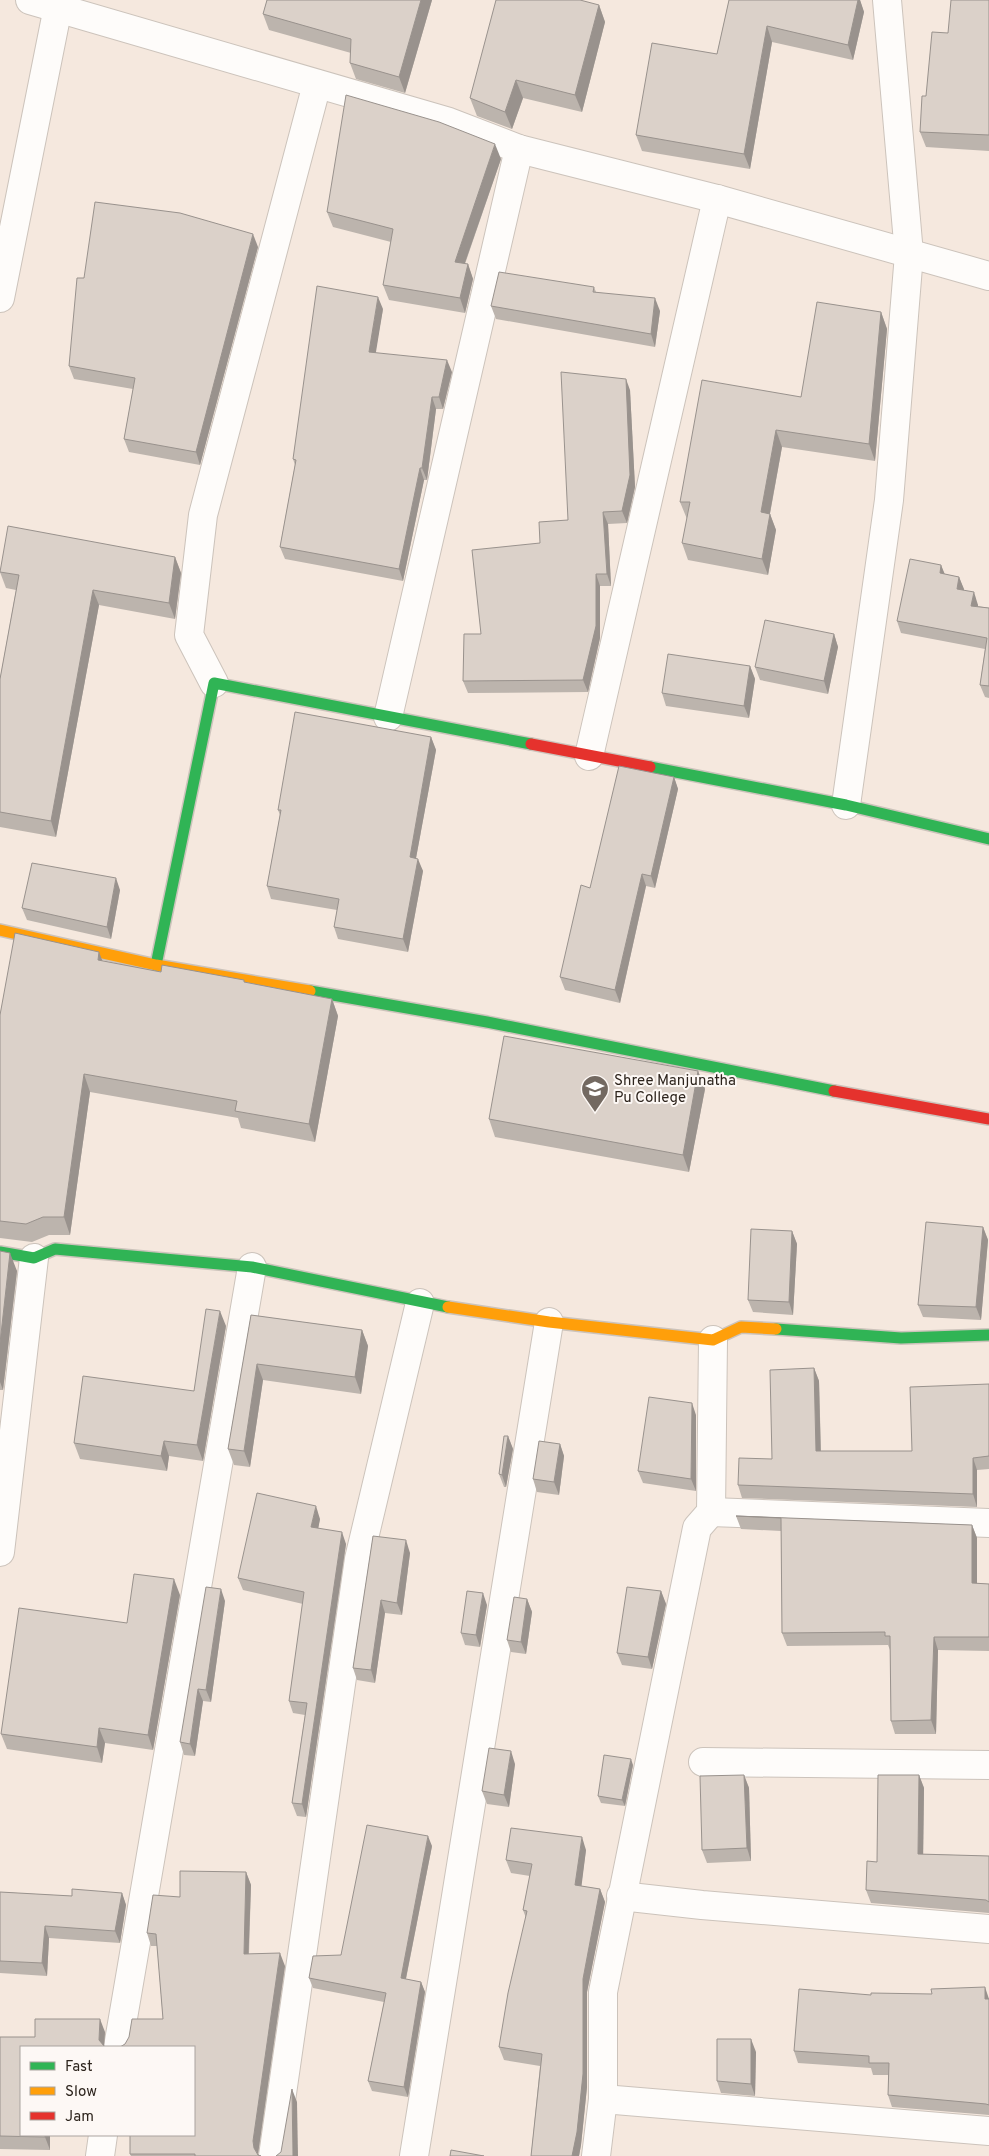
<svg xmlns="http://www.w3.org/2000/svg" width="989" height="2156" font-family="Overpass,sans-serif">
<rect width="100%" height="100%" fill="#f5e8de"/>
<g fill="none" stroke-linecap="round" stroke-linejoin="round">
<defs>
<g id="street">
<path d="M30 0 449 122 519 149 717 199 989 276"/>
<path d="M0 298 58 7"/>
<path d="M214 683 189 635 203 515 317 84"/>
<path d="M388 717 519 149"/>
<path d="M589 756 717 199"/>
<path d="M846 805 889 500 909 254 887 0"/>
<path d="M711 1512 989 1523"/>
<path d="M0 1552 34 1258"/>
<path d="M703 1762 989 1765"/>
<path d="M621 1896 702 1905 989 1929"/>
<path d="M118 2047 252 1267"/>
<path d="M603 2099 989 2131"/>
<path d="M100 2156 103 2135"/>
<path d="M273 2156 359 1559 420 1303"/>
<path d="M414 2156 549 1322"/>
<path d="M596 2156 603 2099V1992L697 1528 711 1512 713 1340"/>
</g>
<g id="fast">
<path d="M650 767 846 805 989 839"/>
<path d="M156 965 214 683 531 744"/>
<path d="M310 991 487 1022 834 1091"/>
<path d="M0 1252 34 1258 55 1249 252 1267 448 1307"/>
<path d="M776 1329 901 1338 989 1335"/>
</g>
<g id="slow">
<path d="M0 930 156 965 310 991"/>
<path d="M448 1307 549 1322 713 1340 741 1327 776 1329"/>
</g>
<g id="jam">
<path d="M531 744 650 767"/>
<path d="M834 1091 989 1119"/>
</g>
</defs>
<use href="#street" stroke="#ccc3bb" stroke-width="30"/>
<use href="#fast" stroke="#ccc3bb" stroke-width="14"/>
<use href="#slow" stroke="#ccc3bb" stroke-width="14"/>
<use href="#jam" stroke="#ccc3bb" stroke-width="14"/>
<use href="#street" stroke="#fefcfa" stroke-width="28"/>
<use href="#fast" stroke="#30b455" stroke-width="11"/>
<use href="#slow" stroke="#ff9f0a" stroke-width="11"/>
<use href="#jam" stroke="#e5322d" stroke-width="11"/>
</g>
<g fill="#bcb4ad">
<path d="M267 0H432L405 93 356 79 350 63 351 53 269 30 263 14Z"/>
<path d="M729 0H860L864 12 853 60 772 42 750 169 642 151 636 135 717 54Z"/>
<path d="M989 0V151L926 147 920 132 926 96 948 33Z"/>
<path d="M599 5 605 22 582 112 523 98 512 129 477 116 470 98Z"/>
<path d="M501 159 465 264H468L473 279 465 313 389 300 383 285 391 242 333 227 327 212Z"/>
<path d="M258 247 200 465 129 452 124 439 133 389 74 379 69 366 84 278Z"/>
<path d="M594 287 596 292 660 311 655 347 496 319 491 306Z"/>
<path d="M383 309 375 353 452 372 443 409H436L427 480H424L403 581 285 559 280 547 295 465 293 459Z"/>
<path d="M881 312 887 329 875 461 782 447 770 514 776 530 768 575 688 560 682 543 687 519 680 502 801 397Z"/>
<path d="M630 390 635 487 627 523 608 524 611 586H600V638L588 692 468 693 463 681 481 634 540 543 568 520Z"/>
<path d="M175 557 181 573 175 619 99 605 56 837 0 827V679L16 590 6 588 0 572Z"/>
<path d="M941 565 944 574 959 577 964 590 978 605V606L989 608V698L985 697 980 685 985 649 901 633 897 621Z"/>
<path d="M834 634 838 647 828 694 760 680 755 667Z"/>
<path d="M750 666 755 679 749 718 666 706 662 693Z"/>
<path d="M431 737 436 750 416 858 423 871 408 952 338 939 334 927 337 910 271 899 267 886 280 815 278 810Z"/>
<path d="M674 777 678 789 655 888 646 886 620 1003 565 990 560 977 590 888Z"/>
<path d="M120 890 111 939 27 920 22 908Z"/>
<path d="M103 961 161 972 245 982 332 999 338 1016 315 1142 241 1128 238 1118 90 1092 70 1235H49L32 1242 0 1238V1015Z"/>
<path d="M698 1071 705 1089 689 1172 495 1137 489 1119Z"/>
<path d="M983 1227 988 1240 981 1320 923 1317 918 1305Z"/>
<path d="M792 1231 797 1244 793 1315 753 1312 748 1300Z"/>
<path d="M0 1251 17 1271 3 1390H0Z"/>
<path d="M251 1315 362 1330 368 1346 361 1394 263 1380 250 1467 234 1465 228 1449Z"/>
<path d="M226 1326 203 1461 169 1456 167 1471 80 1459 74 1443 194 1391Z"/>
<path d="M814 1368 819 1381 821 1451H912L989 1384V1469L977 1470V1507L742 1498 738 1485 772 1459Z"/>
<path d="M696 1415V1491L643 1483 638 1471Z"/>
<path d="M508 1436 513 1449 506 1487H504L499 1474Z"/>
<path d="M560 1444 564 1456 559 1495 537 1492 533 1479Z"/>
<path d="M736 1516 972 1525 977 1538V1583L989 1584V1651L938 1650 936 1734H895L891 1721 890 1650 888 1645 787 1646 782 1633 781 1531 741 1529Z"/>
<path d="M320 1519 318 1528 346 1544 306 1817 297 1816 292 1803 305 1715 293 1713 289 1701 303 1604 243 1590 238 1578Z"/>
<path d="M373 1536 410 1553 402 1615 385 1613 375 1683 357 1680 353 1668Z"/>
<path d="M661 1591 666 1604 652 1669 622 1665 617 1653Z"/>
<path d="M180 1595 153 1750 105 1743 102 1763 7 1749 1 1734 127 1623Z"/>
<path d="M527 1599 532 1612 526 1654 511 1652 507 1640Z"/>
<path d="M225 1601 211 1702 203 1701 195 1756 184 1755 180 1742Z"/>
<path d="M487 1605 480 1647 465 1645 461 1633Z"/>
<path d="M515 1764 509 1807 487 1804 482 1791Z"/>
<path d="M633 1765 625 1806 601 1803 598 1796Z"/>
<path d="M744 1775 749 1788 751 1861 707 1863 702 1850Z"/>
<path d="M919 1775 924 1788 923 1854 989 1856V1913L871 1903 866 1890 877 1862Z"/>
<path d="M432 1846 406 1979 421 1982 425 1992 408 2097 372 2091 368 2081 384 2002 313 1988 309 1978 341 1955Z"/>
<path d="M586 1850 581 1886 600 1889 605 1902 587 1992V2087L581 2145 579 2156H531L540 2066 504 2060 499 2047 526 1918 523 1910 530 1876 511 1873 506 1860Z"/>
<path d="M246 1872 251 1885 249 1954 285 1966 258 2154 261 2156H131L130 2154 163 2019 157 1946H151L147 1933 180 1897Z"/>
<path d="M0 1892 72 1896 122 1893 126 1905 120 1943 49 1938 47 1976 0 1973Z"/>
<path d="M871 1995 989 1999V2115L892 2107 888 2095V2075H873L871 2068 798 2063 794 2051Z"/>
<path d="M105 2032 104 2046 21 2047 50 2135V2150L0 2149V2037H35Z"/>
<path d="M756 2052 755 2096 721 2093 717 2081Z"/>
</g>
<g fill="#99928d">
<path d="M421 0H432L405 93 399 77Z"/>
<path d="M858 0H860L864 12 853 60 848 45Z"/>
<path d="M599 5 605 22 582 112 575 95Z"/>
<path d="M767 26 772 42 750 169 744 154Z"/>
<path d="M516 80 523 98 512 129 505 112Z"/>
<path d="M495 144 501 159 460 277 455 262Z"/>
<path d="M253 234 258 247 200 465 196 452Z"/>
<path d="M468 264 473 279 465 313 460 298Z"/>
<path d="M378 297 383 309 374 364 369 352Z"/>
<path d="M655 298 660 311 655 347 651 334Z"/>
<path d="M881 312 887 329 875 461 869 444Z"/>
<path d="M447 360 452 372 443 409 439 397Z"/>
<path d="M626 379 630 390 635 487 627 523 622 511Z"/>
<path d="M432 397 436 409 427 480 422 468Z"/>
<path d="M776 430 782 447 767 529 761 512Z"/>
<path d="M420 468 424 480 403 581 399 569Z"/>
<path d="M603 512 608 524 611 586 607 574Z"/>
<path d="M770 514 776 530 768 575 762 559Z"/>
<path d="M175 557 181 573 175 619 169 603Z"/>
<path d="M941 565 946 577 940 573Z"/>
<path d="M596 574 600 586V638L588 692 583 680Z"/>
<path d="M959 577 964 589 961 601 957 589Z"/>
<path d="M93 590 99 605 56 837 51 821Z"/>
<path d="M974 592 978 605 976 618 971 606Z"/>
<path d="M834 634 838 647 828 694 824 681Z"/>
<path d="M750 666 755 679 749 718 744 706Z"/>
<path d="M431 737 436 750 414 869 410 857Z"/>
<path d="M674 777 678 789 655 888 651 876Z"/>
<path d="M418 859 423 871 408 952 403 939Z"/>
<path d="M642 874 646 886 620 1003 615 990Z"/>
<path d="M116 878 120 890 111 939 107 927Z"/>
<path d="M99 952 106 970 98 960Z"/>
<path d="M332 999 338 1016 315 1142 309 1124Z"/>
<path d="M698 1071 705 1089 689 1172 683 1155Z"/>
<path d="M84 1074 90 1092 70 1235 64 1217Z"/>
<path d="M983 1227 988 1240 981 1320 976 1307Z"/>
<path d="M792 1231 797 1244 793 1315 789 1302Z"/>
<path d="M10 1253 17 1271 3 1390 0 1382V1343Z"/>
<path d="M220 1311 226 1326 203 1461 197 1445Z"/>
<path d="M362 1330 368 1346 361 1394 355 1377Z"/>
<path d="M257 1364 263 1380 250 1467 244 1451Z"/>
<path d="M814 1368 819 1381 821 1464 816 1451Z"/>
<path d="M692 1403 696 1415V1491L691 1479Z"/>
<path d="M508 1436 513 1449 506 1487 502 1475Z"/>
<path d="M164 1441 169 1456 167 1471 161 1456Z"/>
<path d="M560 1444 564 1456 559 1495 554 1482Z"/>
<path d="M973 1458 977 1470V1507L973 1494Z"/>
<path d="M316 1506 320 1519 316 1540 311 1527Z"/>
<path d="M972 1525 977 1538V1596L972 1583Z"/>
<path d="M342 1532 346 1544 306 1817 302 1804Z"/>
<path d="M406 1540 410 1553 402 1615 397 1603Z"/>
<path d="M174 1579 180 1595 153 1750 148 1735Z"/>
<path d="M221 1589 225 1601 211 1702 206 1690Z"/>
<path d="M661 1591 666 1604 652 1669 648 1657Z"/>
<path d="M483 1593 487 1605 480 1647 476 1635Z"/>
<path d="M527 1599 532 1612 526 1654 521 1642Z"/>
<path d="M381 1600 385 1613 375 1683 371 1670Z"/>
<path d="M934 1637 938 1650 936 1734 931 1720Z"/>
<path d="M198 1689 203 1701 195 1756 190 1744Z"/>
<path d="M99 1728 105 1743 102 1763 97 1747Z"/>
<path d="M511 1751 515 1764 509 1807 504 1795Z"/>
<path d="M631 1759 633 1765 625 1806 622 1800Z"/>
<path d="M744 1775 749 1788 751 1861 747 1848Z"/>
<path d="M919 1775 924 1788 923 1867 918 1854Z"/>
<path d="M428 1836 432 1846 404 1988 401 1978Z"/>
<path d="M582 1837 586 1850 580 1898 575 1885Z"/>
<path d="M246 1872 251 1885 248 1967 244 1954Z"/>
<path d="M600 1889 605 1902 587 1992V2087L581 2145 579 2156H572L583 1979Z"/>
<path d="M122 1893 126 1905 120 1943 115 1931Z"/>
<path d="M45 1926 49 1938 47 1976 42 1963Z"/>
<path d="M280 1953 285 1966 258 2154 254 2148 253 2141Z"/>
<path d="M421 1982 425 1992 408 2097 404 2087Z"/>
<path d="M985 1987 989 1999V2010L985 1999Z"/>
<path d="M100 2019 105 2032 104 2047 99 2040Z"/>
<path d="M751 2039 756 2052 755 2096 751 2084Z"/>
<path d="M292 2089 297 2102 298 2156H293Z"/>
<path d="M45 2135H50V2150L45 2137Z"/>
</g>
<g fill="#dbd1c9" stroke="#99928d">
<path d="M267 0H421L399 77 350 63 351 39 263 14Z"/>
<path d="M496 0H580L599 5 575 95 516 80 505 112 470 98Z"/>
<path d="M729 0H858L848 45 767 26 744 154 636 135 652 43 717 54Z"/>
<path d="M951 0H989V135L920 132 922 96H926L932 32 948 33Z"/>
<path d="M346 95 439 122 495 144 455 262 468 264 460 298 383 285 393 229 327 212Z"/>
<path d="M95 202 180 213 253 234 196 452 124 439 135 378 69 366 77 278H84Z"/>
<path d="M499 272 594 287 593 292 655 298 651 334 491 306Z"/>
<path d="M317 286 378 297 369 352 447 360 439 397H432L422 468H420L399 569 280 547 296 460 293 459Z"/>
<path d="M817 302 881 312 869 444 776 430 761 512 770 514 762 559 682 543 690 502H680L702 380 801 397Z"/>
<path d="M561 372 626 379 630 475 622 511 603 512 607 574H596V626L583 680 463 681 464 634H481L472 550 540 543 539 522 568 520Z"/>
<path d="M8 526 175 557 169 603 93 590 51 821 0 812V679L19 575 0 572Z"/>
<path d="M910 559 941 565 940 573 959 577 957 589 974 592 971 606 989 608V686L980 685 987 638 897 621Z"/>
<path d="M765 620 834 634 824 681 755 667Z"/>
<path d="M668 654 750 666 744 706 662 693Z"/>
<path d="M295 712 431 737 410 857 418 859 403 939 334 927 339 899 267 886 281 810H278Z"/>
<path d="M619 766 674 777 651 876 642 874 615 990 560 977 581 885 590 888Z"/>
<path d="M32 863 116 878 107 927 22 908Z"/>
<path d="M15 933 99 952 98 960 161 972 162 965 244 980V982L332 999 309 1124 235 1111 237 1101 84 1074 64 1217H43L26 1224 0 1221V1015Z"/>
<path d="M504 1036 698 1071 683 1155 489 1119Z"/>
<path d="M926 1222 983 1227 976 1307 918 1305Z"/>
<path d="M751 1229 792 1231 789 1302 748 1300Z"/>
<path d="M0 1251 10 1253 0 1343Z"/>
<path d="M206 1309 220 1311 197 1445 164 1441 161 1456 74 1443 83 1376 194 1391Z"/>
<path d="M251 1315 362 1330 355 1377 257 1364 244 1451 228 1449Z"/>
<path d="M814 1368 816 1451H912L910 1387 989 1384V1456L973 1458V1494L738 1485 739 1458 772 1459 770 1370Z"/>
<path d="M649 1397 692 1403 691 1479 638 1471Z"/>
<path d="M504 1436H508L502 1475 499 1474Z"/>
<path d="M539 1441 560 1444 554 1482 533 1479Z"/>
<path d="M257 1493 316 1506 311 1527 342 1532 302 1804 292 1803 307 1703 289 1701 304 1592 238 1578Z"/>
<path d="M736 1516 972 1525V1583L989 1584V1637H934L931 1720 891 1721 890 1636H885V1632L782 1633 781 1518Z"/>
<path d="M373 1536 406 1540 397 1603 381 1600 371 1670 353 1668Z"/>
<path d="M134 1574 174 1579 148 1735 99 1728 97 1747 1 1734 19 1608 127 1623Z"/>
<path d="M206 1587 221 1589 206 1690 198 1689 190 1744 180 1742Z"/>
<path d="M627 1587 661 1591 648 1657 617 1653Z"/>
<path d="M467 1591 483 1593 476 1635 461 1633Z"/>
<path d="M514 1597 527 1599 521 1642 507 1640Z"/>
<path d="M489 1748 511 1751 504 1795 482 1791Z"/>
<path d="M604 1755 631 1759 622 1800 598 1796Z"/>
<path d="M744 1775 747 1848 702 1850 700 1776Z"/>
<path d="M878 1775H919L918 1854 989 1856V1902L986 1900 866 1890 867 1861 877 1862Z"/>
<path d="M367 1825 428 1836 401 1978 421 1982 404 2087 368 2081 386 1993 309 1978 313 1956 341 1955Z"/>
<path d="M511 1828 582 1837 575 1885 600 1889 583 1979V2074L577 2132 572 2156H531L542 2054 499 2047 508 1993 527 1911 523 1910 532 1864 506 1860Z"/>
<path d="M180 1871 246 1872 244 1954 280 1953 253 2141 254 2148 258 2155 261 2156H195V2154H130V2135H194V2047H120L125 2044 129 2037 132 2019H163L156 1934 147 1933 153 1895 180 1897Z"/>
<path d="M72 1889 122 1893 115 1931 45 1926 42 1963 0 1961V1892L72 1896Z"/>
<path d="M985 1987V1999H989V2105L986 2104 888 2095 889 2063H869V2056L794 2051 799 1989 871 1995V1993L932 1994 931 1989Z"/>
<path d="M35 2019H100L99 2040 104 2046 106 2047H21V2135H45V2137L0 2136V2037H35Z"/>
<path d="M717 2039H751V2084L717 2081Z"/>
<path d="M292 2089 293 2156H276L281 2152Z"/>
<path d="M451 2150 484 2156H450Z"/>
</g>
<defs>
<symbol id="university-pin" viewBox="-11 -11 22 30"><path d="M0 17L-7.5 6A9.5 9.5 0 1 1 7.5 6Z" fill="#736961" stroke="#fdf8f5"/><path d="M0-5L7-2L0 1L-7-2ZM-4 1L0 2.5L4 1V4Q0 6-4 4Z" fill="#fff"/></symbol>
</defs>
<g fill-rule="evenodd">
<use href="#university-pin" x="579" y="1073" width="32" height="43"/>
</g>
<g text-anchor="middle" stroke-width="4" stroke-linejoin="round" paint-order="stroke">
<g font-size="15" fill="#2d241d" stroke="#fdf8f5" text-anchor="start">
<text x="614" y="1085">Shree Manjunatha<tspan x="614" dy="17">Pu College</tspan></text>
</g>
</g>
<rect x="20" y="2046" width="175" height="90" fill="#fdf8f5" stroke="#aaa39f"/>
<rect x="30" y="2062" width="25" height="8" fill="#30b455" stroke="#aaa39f"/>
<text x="65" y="2071" font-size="15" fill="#2d241d">Fast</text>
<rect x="30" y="2087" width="25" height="8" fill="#ff9f0a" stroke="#aaa39f"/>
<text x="65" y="2096" font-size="15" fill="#2d241d">Slow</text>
<rect x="30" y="2112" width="25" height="8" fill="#e5322d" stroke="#aaa39f"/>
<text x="65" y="2121" font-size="15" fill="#2d241d">Jam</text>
</svg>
